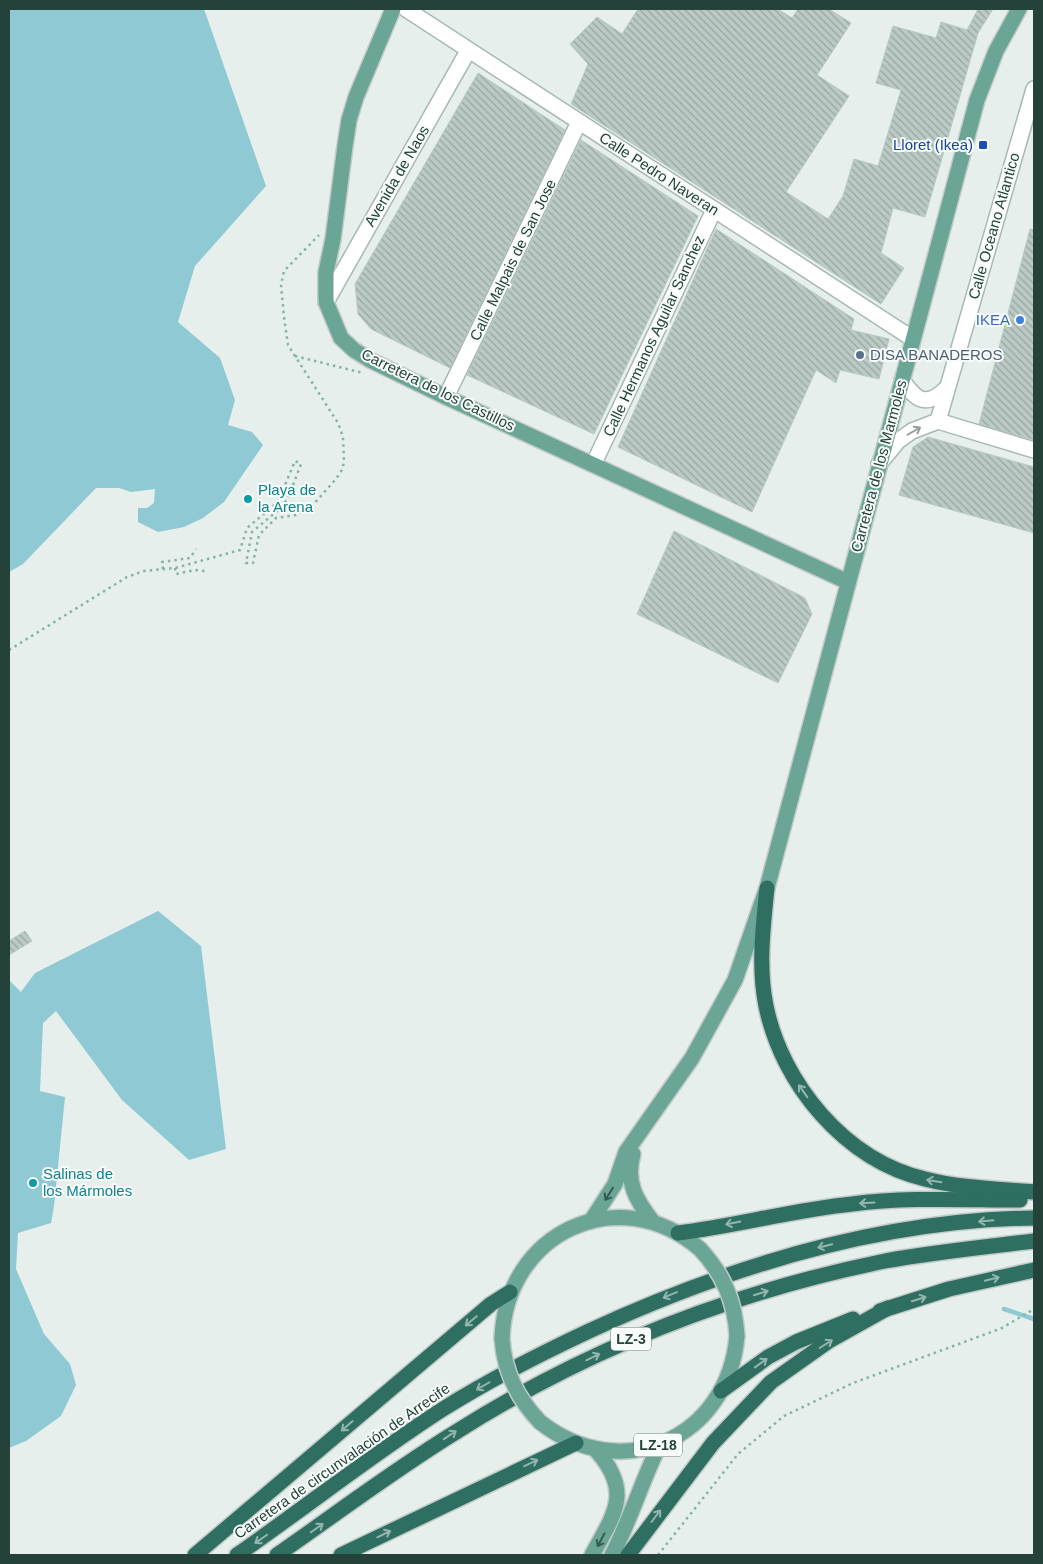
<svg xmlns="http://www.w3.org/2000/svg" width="1043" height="1564" font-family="Helvetica,sans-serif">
<defs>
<pattern id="building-back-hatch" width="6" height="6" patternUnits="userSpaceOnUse" patternTransform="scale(1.25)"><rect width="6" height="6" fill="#bbcac4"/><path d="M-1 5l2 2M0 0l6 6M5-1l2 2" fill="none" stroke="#98a6a0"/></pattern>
</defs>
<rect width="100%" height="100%" fill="#e6efeb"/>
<g fill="#8ec9d4">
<path d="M9 9H204L266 186 195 266 178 322 220 358 235 400 228 425 252 432 263 445 224 502 203 518 184 527 158 532 138 522V508H147L154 503 155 489 131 492 119 488H96L23 564 9 572Z"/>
<path d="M158 911 201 946 226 1149 189 1160 122 1100 56 1011 43 1023 40 1091 65 1097 54 1206 51 1223 18 1233 16 1269 44 1334 70 1364 76 1385 61 1416 26 1441 9 1448V980L21 992 35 973Z"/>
</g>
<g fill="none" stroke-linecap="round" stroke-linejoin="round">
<path stroke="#8ec9d4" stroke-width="4.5" d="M1004 1309 1034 1319"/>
</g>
<g fill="url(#building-back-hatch)" stroke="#b8c9c2">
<path d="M638 9H778L792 18 798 9H829L851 23 817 75 849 96 786 192 828 219 843 196 854 159 878 166 901 90 876 83 893 26 936 38 941 22 967 30 978 9H993L978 33 925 217 893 208 881 253 904 268 881 304 571 104 588 64 570 44 597 17 622 34Z"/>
<path d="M478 73 565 130 450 368 371 329 358 314 355 284Z"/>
<path d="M581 140 698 216 594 434 467 375Z"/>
<path d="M716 229 854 319 851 330 889 339 879 379 840 370 836 383 816 370 752 512 618 447Z"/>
<path d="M1030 229 1034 230V440L979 424Z"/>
<path d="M928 437 1034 467V533L899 495 913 447Z"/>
<path d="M674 531 805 598 812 614 778 683 637 614Z"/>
<path d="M25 931 32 941 9 955V941Z"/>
</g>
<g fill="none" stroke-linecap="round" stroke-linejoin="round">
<defs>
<g id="minor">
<path d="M406 9 913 339"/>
<path d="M326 302 468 51"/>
<path d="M902 380C917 401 926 408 947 388"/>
<path d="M446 397 579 122"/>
<path d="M938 421 1034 89"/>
<path d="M594 463 714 210"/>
<path d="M879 464 898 441 912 431 938 421 1034 450"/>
</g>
<g id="major">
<path d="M393 9 356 97 349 120 345 146 333 239 326 272V302L341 338 354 350 370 360 446 397 848 582"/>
<path d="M633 1154C625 1182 636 1200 653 1222"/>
<path d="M591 1221 615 1184 626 1152 692 1058 735 980 767 888 977 100 996 51 1019 9"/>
<path d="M502 1338C506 1233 618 1179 700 1249"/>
<path d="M540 1422C621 1486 728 1439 737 1336"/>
<path d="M592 1555C615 1513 633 1491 595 1449"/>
<path d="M612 1555C631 1519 642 1480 660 1444"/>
</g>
<g id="highway">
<path d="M767 888C763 927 758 967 766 1006 782 1084 845 1160 925 1179 960 1188 998 1189 1034 1192"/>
<path d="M678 1233C736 1226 793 1210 852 1204 907 1197 964 1200 1020 1200"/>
<path d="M880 1311 949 1289 1034 1270"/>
<path d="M721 1391 768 1357 796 1342 853 1319"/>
<path d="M195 1555 491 1304 510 1292"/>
<path d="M237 1555C306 1507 373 1454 443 1409 489 1380 538 1355 587 1332 727 1267 879 1220 1034 1218"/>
<path d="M277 1555C336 1514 394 1470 456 1432 587 1349 733 1292 885 1261 934 1252 985 1247 1034 1241"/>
<path d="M341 1555 576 1443"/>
<path d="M628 1555 713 1443 771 1382 829 1341 888 1308"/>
</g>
</defs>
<use href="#minor" stroke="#a8b8b2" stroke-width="18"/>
<use href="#major" stroke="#c2cac8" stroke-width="18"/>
<use href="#highway" stroke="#c2cac8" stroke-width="18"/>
<g stroke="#86b3a5" stroke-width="2.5" stroke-dasharray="2.5 4" stroke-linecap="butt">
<path d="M295 356 363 373"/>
<path d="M175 568 176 574 195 570 205 571"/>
<path d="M163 569 162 562 190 558 196 549"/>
<path d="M9 650 127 577 144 571 175 568 240 550 247 528 278 502 295 461 301 464 288 498 282 507 252 532 246 563H253L259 535 276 518 296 515 312 506 336 479 342 470 344 462 343 437 338 423 288 345 284 317 281 285 284 271 319 235"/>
<path d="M658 1555 738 1454 784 1416 853 1383 1002 1328 1034 1309"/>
</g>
<use href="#minor" stroke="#fff" stroke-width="15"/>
<use href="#major" stroke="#6aa596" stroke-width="15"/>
<use href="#highway" stroke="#2f6f62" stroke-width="15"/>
<defs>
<g id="major-bridge">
<path d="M700 1249C724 1275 735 1302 737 1336"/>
<path d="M502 1338C504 1372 517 1398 540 1422"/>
</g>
</defs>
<use href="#major-bridge" stroke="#c2cac8" stroke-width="18" stroke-linecap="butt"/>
<use href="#major-bridge" stroke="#6aa596" stroke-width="15"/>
</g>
<defs><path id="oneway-shaft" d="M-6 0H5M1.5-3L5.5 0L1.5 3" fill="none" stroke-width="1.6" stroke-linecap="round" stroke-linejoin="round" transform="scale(1.25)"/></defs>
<use stroke="#92a09c" href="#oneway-shaft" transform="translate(914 431) rotate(-30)"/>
<g stroke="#93b5ae">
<use href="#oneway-shaft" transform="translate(803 1091) rotate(-125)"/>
<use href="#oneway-shaft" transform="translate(934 1181) rotate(-170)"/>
<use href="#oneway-shaft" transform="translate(867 1203) rotate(177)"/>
<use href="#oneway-shaft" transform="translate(986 1221) rotate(175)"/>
<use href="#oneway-shaft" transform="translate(733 1223) rotate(169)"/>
<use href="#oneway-shaft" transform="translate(825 1246) rotate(167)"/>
<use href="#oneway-shaft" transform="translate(992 1279) rotate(-14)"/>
<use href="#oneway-shaft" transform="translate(761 1293) rotate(-17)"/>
<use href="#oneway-shaft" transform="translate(670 1295) rotate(157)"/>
<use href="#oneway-shaft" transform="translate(919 1299) rotate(-17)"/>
<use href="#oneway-shaft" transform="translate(471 1321) rotate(140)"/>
<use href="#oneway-shaft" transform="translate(826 1344) rotate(-32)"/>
<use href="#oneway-shaft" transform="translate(593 1357) rotate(-26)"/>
<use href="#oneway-shaft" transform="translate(761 1363) rotate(-36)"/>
<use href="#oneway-shaft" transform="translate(483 1386) rotate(150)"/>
<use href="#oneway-shaft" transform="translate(347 1426) rotate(139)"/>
<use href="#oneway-shaft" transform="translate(450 1435) rotate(-34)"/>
<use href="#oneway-shaft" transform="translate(531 1463) rotate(-25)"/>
<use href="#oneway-shaft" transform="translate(656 1516) rotate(-53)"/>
<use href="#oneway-shaft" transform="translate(317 1528) rotate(-35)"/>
<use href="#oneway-shaft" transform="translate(384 1534) rotate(-26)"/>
<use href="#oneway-shaft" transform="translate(261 1539) rotate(145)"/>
</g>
<g stroke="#365b51">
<use href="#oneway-shaft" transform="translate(609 1194) rotate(122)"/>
<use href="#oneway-shaft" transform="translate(601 1540) rotate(118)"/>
</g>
<rect fill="#1a4fb4" stroke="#f7fbf9" stroke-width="2" x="978" y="140" width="10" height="10" rx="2.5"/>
<circle fill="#3f7fe0" stroke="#f7fbf9" stroke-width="2" cx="1020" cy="320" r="5"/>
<circle fill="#5c6f8a" stroke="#f7fbf9" stroke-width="2" cx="860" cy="355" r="5"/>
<g fill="#0f9aa8" stroke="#f7fbf9" stroke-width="2">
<circle cx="248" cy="499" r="5"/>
<circle cx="33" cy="1183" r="5"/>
</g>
<g text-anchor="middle" stroke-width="4" stroke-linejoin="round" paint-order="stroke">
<g fill="#f7fbf9" stroke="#637a73" stroke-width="1">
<rect x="611" y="1327.5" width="40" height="23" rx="4"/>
<rect x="634" y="1433.5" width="48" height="23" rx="4"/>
</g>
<g font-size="14" font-weight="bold" fill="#24423a">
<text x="631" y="1344">LZ-3</text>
<text x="658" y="1450">LZ-18</text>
</g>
<g font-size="15" fill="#164399" stroke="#f7fbf9" text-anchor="end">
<text x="973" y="150">Lloret (Ikea)</text>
</g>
<g font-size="15" fill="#24423a" stroke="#f7fbf9">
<text transform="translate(659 174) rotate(33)" y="5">Calle Pedro Naveran</text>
<text transform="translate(397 176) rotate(-60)" y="5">Avenida de Naos</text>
<text transform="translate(994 226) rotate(-74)" y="5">Calle Oceano Atlantico</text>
<text transform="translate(513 260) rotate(-64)" y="5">Calle Malpais de San Jose</text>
<text transform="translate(654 336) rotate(-65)" y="5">Calle Hermanos Aguilar Sanchez</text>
<text transform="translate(438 390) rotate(26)" y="5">Carretera de los Castillos</text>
<text transform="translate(879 466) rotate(-75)" y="5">Carretera de los Marmoles</text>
<text transform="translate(342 1461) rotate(-35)" y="5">Carretera de circunvalación de Arrecife</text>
</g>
<g font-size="15" fill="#366cbe" stroke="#f7fbf9" text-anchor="end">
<text x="1010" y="325">IKEA</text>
</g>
<g font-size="15" fill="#4e5e75" stroke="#f7fbf9" text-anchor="start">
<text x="870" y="360">DISA BANADEROS</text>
</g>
<g font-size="15" fill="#0d838f" stroke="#f7fbf9" text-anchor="start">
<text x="258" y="495">Playa de<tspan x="258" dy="17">la Arena</tspan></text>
<text x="43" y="1179">Salinas de<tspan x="43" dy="17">los Mármoles</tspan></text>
</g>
</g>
<rect width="1043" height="1564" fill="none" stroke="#24423a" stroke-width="20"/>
</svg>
